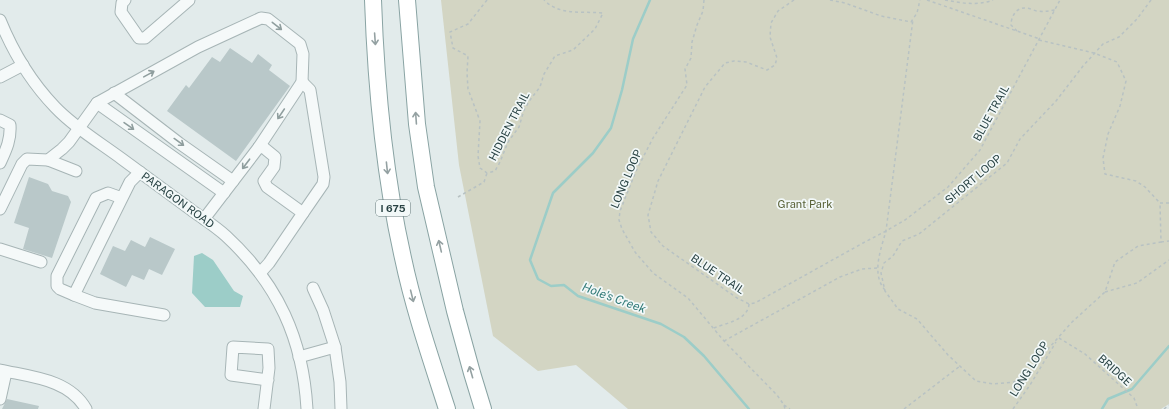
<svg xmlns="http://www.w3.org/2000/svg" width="1169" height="409" font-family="'Public Sans',sans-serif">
<rect width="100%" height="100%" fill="#e2ebeb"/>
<path fill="#d3d5c3" d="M441 0H1169V404L1161 409H628L576 365 538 371 493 336 459 165Z"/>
<path fill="#9ccdc8" d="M202 253 213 260 234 291 243 296 240 307H205L192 293 194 256Z"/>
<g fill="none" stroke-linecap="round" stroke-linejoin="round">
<g stroke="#9ccdc8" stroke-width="2.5">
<path d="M650 0 633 39 622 90 611 128 593 153 553 193 530 260 538 279 551 286 564 285 578 296 661 324 684 337 704 356 749 409"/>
<path d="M1102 409 1108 399 1132 389 1169 346"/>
</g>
</g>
<g fill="#b9c8c9">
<path d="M230 48 252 63 258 54 272 65 269 70 290 86 236 161 167 111 186 85 189 88 212 57 220 62Z"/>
<path d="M29 177 48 184 52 191 68 196 71 202 52 258 23 249 29 228 14 223Z"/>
<path d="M150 237 175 249 162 275 149 269 144 280 132 275 126 287 100 274 113 246 125 251 131 240 145 247Z"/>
<path d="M7 399 39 406 38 409H2Z"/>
</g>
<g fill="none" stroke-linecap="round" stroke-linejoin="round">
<defs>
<g id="minor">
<path d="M125 0 122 3 121 12 139 38H145L189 0"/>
<path d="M0 20C13 52 31 82 55 107 74 127 99 142 122 159 144 175 167 192 190 209 202 218 215 226 226 236 278 284 303 339 307 409"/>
<path d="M0 77 23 65"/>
<path d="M302 82 310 90 324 177 323 184 303 213"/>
<path d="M114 93 179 143 233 181"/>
<path d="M97 103 224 193"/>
<path d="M0 120 10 125C11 140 6 150 0 163"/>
<path d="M259 147 264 148 275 157 274 167 264 181 267 187 303 213 269 263 260 273"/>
<path d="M48 160 76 171"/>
<path d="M122 198 108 193 96 198 57 276V286L60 289 74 295 130 182 140 172"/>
<path d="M0 209 22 164 27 159 48 160 62 149 69 142 97 103 198 47 261 18 268 19 300 44 303 54 302 82 259 147 204 219"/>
<path d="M0 249 41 262"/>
<path d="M313 288 323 310 335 347"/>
<path d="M74 295 95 303 164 315"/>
<path d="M299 357 335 347 340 382 341 409"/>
<path d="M0 370C31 377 69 379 86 409"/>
<path d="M0 399 6 372"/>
<path d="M264 409 269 368 268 349 233 347 231 375 268 380"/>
</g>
<g id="highway">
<path d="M373 0C376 86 384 174 403 258 414 310 431 359 447 409"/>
<path d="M407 0 417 124 426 187 455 311 472 373 483 409"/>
</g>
</defs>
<use href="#minor" stroke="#a7b5b6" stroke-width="13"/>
<use href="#highway" stroke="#89a3a3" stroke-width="18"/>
<g stroke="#b8c2c3" stroke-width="1.5" stroke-dasharray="3 3" stroke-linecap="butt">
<path d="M487 0 468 24 450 32 453 48 468 56 467 73 468 89 480 121 478 156 480 168 487 173 495 171 500 162 508 142 519 127 524 110 530 100 540 87 544 74 555 56 573 50 595 29 603 13C582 11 560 16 544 0"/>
<path d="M704 0 703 11 697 25 692 42 691 58 685 69 687 85 653 138 636 171 620 211 619 220 622 229 635 252 653 273 688 298 724 341 777 395 784 405 785 409"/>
<path d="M794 0 778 11 771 23 770 37 777 58 775 65 767 70 746 62 734 61 725 63 705 87 658 181 648 215 651 232 663 246 737 298 749 304 755 303 863 243 886 231 905 220 948 187 980 150 1060 0"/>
<path d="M830 0 845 3 881 16 911 22 917 13 920 0"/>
<path d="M927 0 1040 39"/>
<path d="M945 0C961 3 977 6 993 0"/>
<path d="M1151 0 1137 19 1119 37 1103 44 1083 66 1056 101 1020 139 1007 163 919 234 902 241 893 256 884 263 881 273 885 291 898 309 917 319 948 355 976 381 993 384 1014 382 1025 375 1071 323 1105 292 1115 262 1138 246 1161 242 1160 203"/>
<path d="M1017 31 1011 25C1011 17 1016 7 1026 8 1030 8 1034 11 1038 11 1044 12 1049 11 1055 10"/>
<path d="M1039 40 1094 53 1117 62 1126 81 1120 106 1108 134 1103 158 1105 174 1136 181 1145 187 1160 203"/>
<path d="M458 197 484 182 487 173"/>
<path d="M1160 203H1169"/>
<path d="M1161 242 1169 241"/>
<path d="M885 290C871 274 881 249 886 231L913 19"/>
<path d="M1105 292 1137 283 1169 260"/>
<path d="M714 328C726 323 748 320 749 304"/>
<path d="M1059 338 1085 354 1134 398 1138 409"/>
<path d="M724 341 840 277 862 269 878 268"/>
<path d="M784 405 790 409"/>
<path d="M904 409 960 366"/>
<path d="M1013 409 1030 385 1056 342"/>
<path d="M1164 409 1169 405"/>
</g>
<use href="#minor" stroke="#f5f9f9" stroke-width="11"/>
<use href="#highway" stroke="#fff" stroke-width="16"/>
</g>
<defs><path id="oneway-shaft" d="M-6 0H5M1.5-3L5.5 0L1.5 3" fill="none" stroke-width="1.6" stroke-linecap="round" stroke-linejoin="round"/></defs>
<g stroke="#8f9e9e">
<use href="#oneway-shaft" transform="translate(277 26) rotate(38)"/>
<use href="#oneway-shaft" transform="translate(149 74) rotate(-29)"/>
<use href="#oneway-shaft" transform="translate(281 114) rotate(124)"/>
<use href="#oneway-shaft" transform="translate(129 126) rotate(35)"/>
<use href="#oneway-shaft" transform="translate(179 142) rotate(36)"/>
<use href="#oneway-shaft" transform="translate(246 164) rotate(127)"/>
</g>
<g stroke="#94a1a2">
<use href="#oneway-shaft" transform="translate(375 39) rotate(86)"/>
<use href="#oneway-shaft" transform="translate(416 118) rotate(-94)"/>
<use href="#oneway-shaft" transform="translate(387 168) rotate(84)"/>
<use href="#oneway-shaft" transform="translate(440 246) rotate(-103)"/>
<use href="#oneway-shaft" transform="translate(412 296) rotate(76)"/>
<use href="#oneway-shaft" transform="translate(471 372) rotate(-106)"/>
</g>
<g text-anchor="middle" stroke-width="3.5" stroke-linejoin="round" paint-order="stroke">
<rect fill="#f2f8f8" stroke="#65797a" stroke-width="1" x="376" y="200" width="34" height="16" rx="3"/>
<g font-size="10" font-weight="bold" fill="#294344">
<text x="393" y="212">I 675</text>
</g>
<g font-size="11" fill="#294344" stroke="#f2f8f8">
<text transform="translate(991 113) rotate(-61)" y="4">BLUE TRAIL</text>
<text transform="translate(509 126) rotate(-63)" y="4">HIDDEN TRAIL</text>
<text transform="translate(626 179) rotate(-67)" y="4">LONG LOOP</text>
<text transform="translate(973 179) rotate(-40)" y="4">SHORT LOOP</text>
<text transform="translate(178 200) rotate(36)" y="4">PARAGON ROAD</text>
<text transform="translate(718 274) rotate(34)" y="4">BLUE TRAIL</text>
<text transform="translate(1029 369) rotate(-58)" y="4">LONG LOOP</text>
<text transform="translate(1115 370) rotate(42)" y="4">BRIDGE</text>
</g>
<g font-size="11" fill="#586136" stroke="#f2f8f8">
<text x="805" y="208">Grant Park</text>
</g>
<g font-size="12" font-style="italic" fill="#317a77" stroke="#f2f8f8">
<text transform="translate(614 298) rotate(20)" y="4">Hole's Creek</text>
</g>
</g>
</svg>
